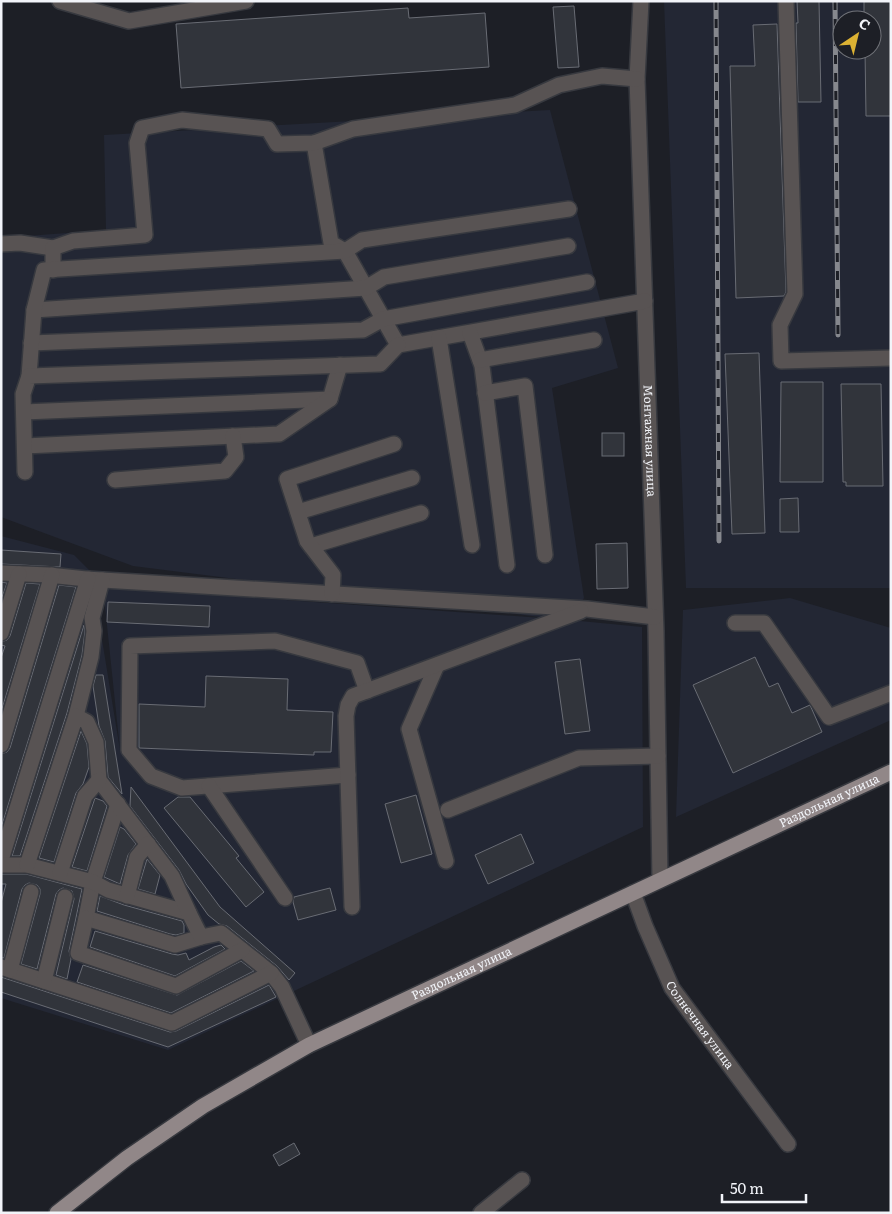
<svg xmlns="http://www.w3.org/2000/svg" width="892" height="1214" font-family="Literata,serif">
<rect width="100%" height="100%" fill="#1d1f26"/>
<g fill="#232734" fill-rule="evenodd">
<path d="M664 1H891V588H686ZM842 20H872V50H842Z"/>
<path d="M550 110 618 368 552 388 584 598 570 620 642 627 643 827 168 1050 1 998V536L74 555 91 572 120 750 103 587 556 619 133 566 1 517V238L106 230 104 135Z"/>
<path d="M790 598 891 628V720L676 817 683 610Z"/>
</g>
<g fill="#31343b" stroke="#696c74">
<path d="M797 1H819L821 102H798L796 23H798Z"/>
<path d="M864 1H891V116H866L865 50H872V20H864Z"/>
<path d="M574 6 579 67 558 68 553 7Z"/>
<path d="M408 8 409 18 485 13 489 67 181 88 176 24Z"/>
<path d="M777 24 786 292 784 296 736 298 730 66H755L753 25Z"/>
<path d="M759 353 765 533 732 534 725 354Z"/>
<path d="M781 382H823V482H780Z"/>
<path d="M841 384H881L883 486H846V482H843Z"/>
<rect x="602" y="433" width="22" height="23"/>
<path d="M798 498 799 532H780V499Z"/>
<path d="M627 543 628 588 597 589 596 544Z"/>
<path d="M1 550 61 554 60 567 1 564Z"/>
<path d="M1 582 7 583 1 600Z"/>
<path d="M26 583 40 584 1 712V658L5 646 1 645V642L7 640 10 636Z"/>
<path d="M59 585 76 587 1 828V754L7 752 10 748Z"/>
<path d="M108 602 210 606 209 627 107 622Z"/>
<path d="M84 625 85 631 82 655 67 713 20 856H12Z"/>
<path d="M755 657 769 687 778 683 792 713 810 705 822 732 733 773 693 685Z"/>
<path d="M580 659 590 731 565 734 555 662Z"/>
<path d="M96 675H103L122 794 108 777 105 741 99 726 93 686Z"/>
<path d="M206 676 288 679 287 710 333 712 331 752H314V755L139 748V704L205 707Z"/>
<path d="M81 731 87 744 89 767 83 784 76 793 54 862 39 858Z"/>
<path d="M131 787 220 907 295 973 289 980 277 966 227 926 219 924 208 915 186 884 179 870 130 806Z"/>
<path d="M416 795 432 854 401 863 385 804Z"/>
<path d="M178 797H190L239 856 236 858 264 892 246 907 164 808Z"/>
<path d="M95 798 103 801 107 806 87 871 72 867Z"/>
<path d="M120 827 124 829 136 844 128 855 120 884 104 877Z"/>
<path d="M521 834 534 863 488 884 475 855Z"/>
<path d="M147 859 160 875 155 894 138 889Z"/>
<path d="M1 874H26L82 889 69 951 71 959 67 979 56 975 74 899 72 891 63 888 59 890 56 894 37 969 21 964 40 894V889L37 885 29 883 25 885 22 889 4 958H1V903L6 884H1Z"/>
<path d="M330 888 336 910 298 920 293 902 294 897Z"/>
<path d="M100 896 124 905 182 921 184 925V933L176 935 170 934 97 911Z"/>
<path d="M95 931 172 954 178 955 186 953 189 960 214 947 221 945 225 949 175 976 90 947Z"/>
<path d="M241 961 254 971 171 1013 77 982 83 965 177 995Z"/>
<path d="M1 977 170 1032 176 1031 265 987 269 985 276 997 168 1047 1 992Z"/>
<path d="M294 1143 300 1154 279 1166 273 1155Z"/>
</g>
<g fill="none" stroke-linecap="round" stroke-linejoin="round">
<defs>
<g id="minor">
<path d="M60 1 129 21 246 1"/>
<path id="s1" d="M641 1 637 79 656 631 660 880"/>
<path d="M786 1 795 294 780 325 781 361 891 358"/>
<path d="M314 143 331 243 345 251 398 345 645 301"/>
<path d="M1 244 20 243 53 248"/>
<path d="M53 270V248L73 241 145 235 137 143 142 128 182 120 268 129 277 144 314 143 353 129 515 105 559 85 602 76 637 79"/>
<path d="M34 310 366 288 384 277 568 246"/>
<path d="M470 333 482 366 507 565"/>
<path d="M439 338 472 545"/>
<path d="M31 343 363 330 383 319 587 282"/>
<path d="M480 360 594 340"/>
<path d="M29 376 34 310 44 270 345 251 362 240 569 209"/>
<path d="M485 393 525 386 545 555"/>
<path d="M24 412 330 399 340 365"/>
<path d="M25 446 279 434 330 399"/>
<path d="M25 472 23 394 29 376 380 364 398 345"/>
<path d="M115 480 225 471 236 457 233 436"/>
<path d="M298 512 412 478"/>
<path d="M311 546 421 513"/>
<path d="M1 573 49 575 86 579 587 609 655 617"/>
<path d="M332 594 333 575 307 541 287 479 394 444"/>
<path d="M735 623H764L829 717 891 693"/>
<path d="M1 633 19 574"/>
<path d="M437 665 409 729 446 861"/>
<path d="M76 716 91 657 94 631 92 618 102 580"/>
<path d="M1 745 52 575"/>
<path d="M348 775 182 788 151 776 129 750 130 646 275 641 357 663 367 691"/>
<path d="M209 786 285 898"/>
<path d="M118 804 93 882 86 918 175 945 201 937"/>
<path d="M448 810 579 758 658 756"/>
<path d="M1 860 88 579"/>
<path d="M1 865H27L93 882 108 890 189 913 201 937 221 933 271 973 282 987 309 1045"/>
<path d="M27 865 76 716 87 722 96 742 99 780 172 876 189 913"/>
<path d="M60 873 85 796 99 780"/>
<path id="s2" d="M633 893 645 926 672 988 788 1144"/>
<path d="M127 896 137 857 148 844"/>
<path d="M352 907 346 716 348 705 353 696 581 611"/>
<path d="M86 918 78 953 176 986 242 950"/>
<path d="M1 967 172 1023 271 973"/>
<path d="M10 970 31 892"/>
<path d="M44 981 65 897"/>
<path d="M481 1213 522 1180"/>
</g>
<g id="major">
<path id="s3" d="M57 1213 127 1158 203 1106 309 1045 891 772"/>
</g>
</defs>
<use href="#minor" stroke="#37393f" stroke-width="18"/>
<use href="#major" stroke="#37393f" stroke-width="18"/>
<use href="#minor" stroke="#585353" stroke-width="15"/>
<use href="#major" stroke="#918788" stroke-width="15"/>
<defs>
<g id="rail">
<path d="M716 1 719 541"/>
<path d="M835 1 838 335"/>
</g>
</defs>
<use href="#rail" stroke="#86888e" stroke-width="5"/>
<use href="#rail" stroke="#1d1f26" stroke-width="3" stroke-dasharray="9" stroke-linecap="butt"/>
</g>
<g text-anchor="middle" stroke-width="4" stroke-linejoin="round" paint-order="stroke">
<g font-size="12" fill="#f2f4f9" stroke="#1d1f26">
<text dy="4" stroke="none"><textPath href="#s1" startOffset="440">Монтажная улица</textPath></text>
<text dy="4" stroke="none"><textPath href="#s3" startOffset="878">Раздольная улица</textPath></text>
<text dy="4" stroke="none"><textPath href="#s3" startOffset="472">Раздольная улица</textPath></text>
<text dy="4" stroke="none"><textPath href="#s2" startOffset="149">Солнечная улица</textPath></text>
</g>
</g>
<rect width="892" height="1214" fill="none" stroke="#f2f4f9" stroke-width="5"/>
<g transform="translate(857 35) rotate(35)"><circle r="24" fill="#1d1f26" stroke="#72747a"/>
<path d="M0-4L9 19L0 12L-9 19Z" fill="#dcb233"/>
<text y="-8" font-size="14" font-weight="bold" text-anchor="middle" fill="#f2f4f9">С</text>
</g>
<path d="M722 1194v8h84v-8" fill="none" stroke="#f2f4f9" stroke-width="2.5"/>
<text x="730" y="1194" font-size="15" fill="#f2f4f9" stroke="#1d1f26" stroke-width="4" paint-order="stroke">50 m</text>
</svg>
